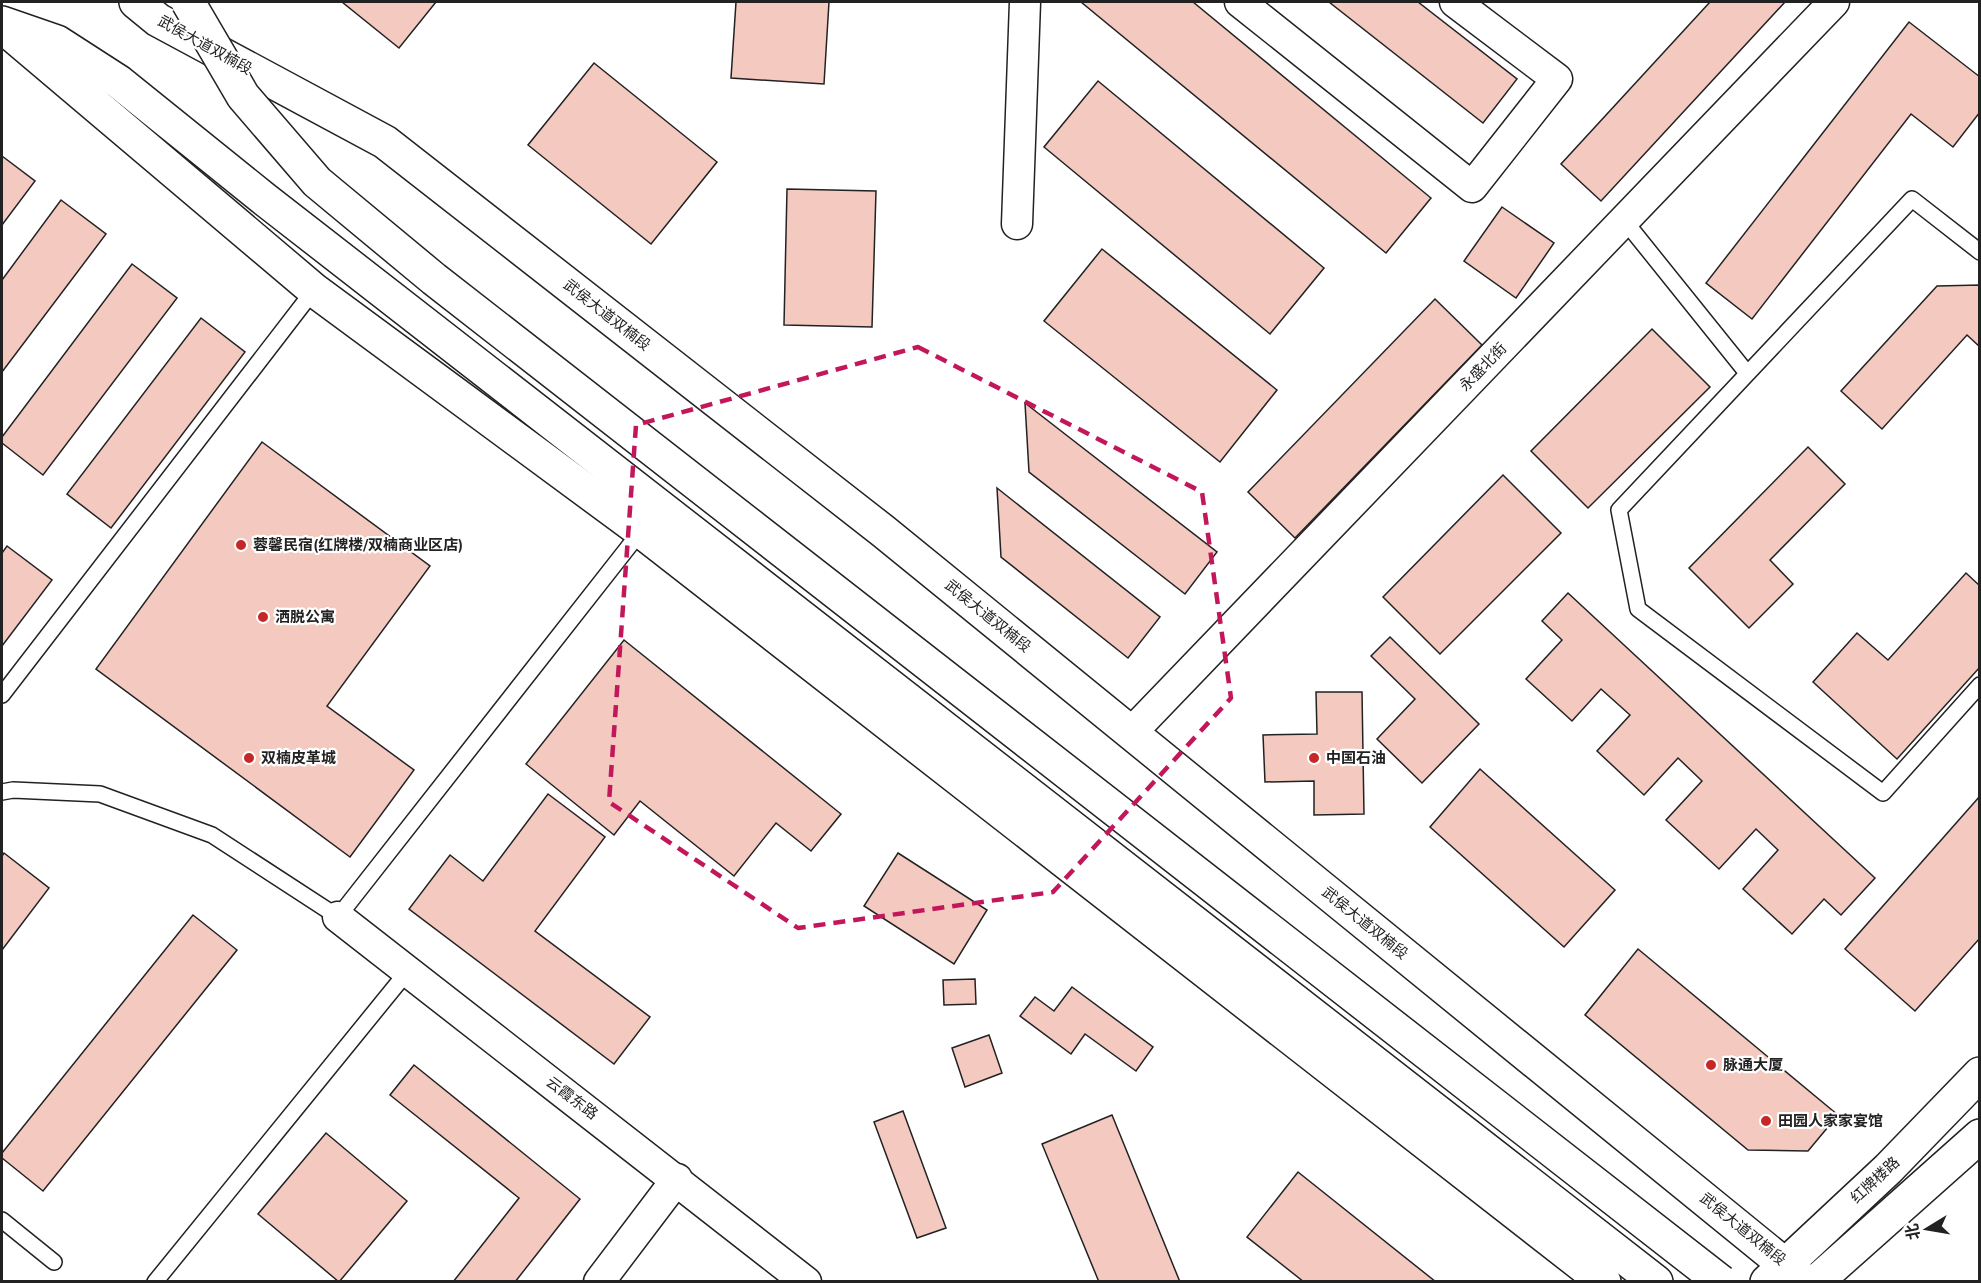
<svg xmlns="http://www.w3.org/2000/svg" width="1981" height="1283" font-family="Mulish,'Noto Sans SC',sans-serif">
<rect width="100%" height="100%" fill="#fff"/>
<g fill="#f3c9c0" stroke="#222" stroke-width="1.5">
<path d="M342 2H436L399 48Z"/>
<path d="M736 2H829L824 84 731 78Z"/>
<path d="M1081 2H1193L1431 198 1386 253Z"/>
<path d="M1329 2H1418L1517 79 1483 123Z"/>
<path d="M1710 2H1785L1601 201 1561 164Z"/>
<path d="M1909 22 1980 77V112L1953 147 1911 114 1752 319 1706 283Z"/>
<path d="M594 63 717 162 651 244 528 145Z"/>
<path d="M1098 81 1324 268 1270 334 1044 147Z"/>
<path d="M2 156 35 181 2 225Z"/>
<path d="M787 189 876 191 872 327 784 325Z"/>
<path d="M61 200 106 234 2 372V280Z"/>
<path d="M1502 207 1554 243 1516 298 1464 261Z"/>
<path d="M1102 249 1277 390 1220 462 1044 321Z"/>
<path d="M132 264 177 298 43 475 2 443V437Z"/>
<path d="M1980 285V347L1967 335 1882 429 1841 391 1937 286Z"/>
<path d="M1435 299 1482 345 1295 538 1248 492Z"/>
<path d="M201 318 245 352 111 528 67 494Z"/>
<path d="M1652 329 1710 387 1588 508 1531 451Z"/>
<path d="M1025 403 1217 552 1185 594 1029 472Z"/>
<path d="M262 442 430 566 327 706 414 770 350 857 96 669Z"/>
<path d="M1808 447 1845 484 1770 560 1793 584 1749 628 1689 568Z"/>
<path d="M1503 475 1561 533 1440 654 1383 597Z"/>
<path d="M997 488 1160 617 1128 658 1001 557Z"/>
<path d="M7 546 52 580 2 646V553Z"/>
<path d="M1966 573 1980 586V667L1897 759 1813 682 1857 633 1888 660Z"/>
<path d="M1568 593 1875 878 1841 915 1824 899 1792 934 1743 889 1778 850 1756 829 1719 869 1666 820 1702 781 1678 758 1644 795 1597 751 1630 715 1601 689 1572 721 1526 679 1562 640 1542 621Z"/>
<path d="M1390 637 1479 724 1422 783 1377 739 1415 699 1371 656Z"/>
<path d="M624 640 841 814 811 851 776 823 734 876 640 801 614 835 526 764Z"/>
<path d="M1316 692H1362L1364 814 1314 815V781L1265 782 1263 735 1317 734Z"/>
<path d="M1480 769 1615 890 1564 947 1430 827Z"/>
<path d="M548 794 605 837 535 931 650 1017 614 1064 409 909 450 855 483 881Z"/>
<path d="M1980 796V938L1915 1011 1845 949Z"/>
<path d="M4 853 49 888 2 950V856Z"/>
<path d="M898 853 987 910 954 964 864 906Z"/>
<path d="M193 915 237 950 43 1191 2 1158V1153Z"/>
<path d="M1638 949 1838 1115 1808 1151 1748 1150 1585 1015Z"/>
<path d="M975 979 976 1004 944 1005 943 980Z"/>
<path d="M1072 987 1153 1047 1136 1071 1085 1034 1071 1054 1020 1016 1035 997 1054 1011Z"/>
<path d="M989 1035 1002 1073 965 1087 952 1048Z"/>
<path d="M414 1065 580 1199 515 1282H453L519 1198 390 1095Z"/>
<path d="M903 1111 946 1228 917 1238 874 1122Z"/>
<path d="M1112 1115 1180 1282H1099L1042 1144Z"/>
<path d="M326 1133 407 1201 339 1282 258 1214Z"/>
<path d="M1298 1172 1436 1282H1304L1247 1237Z"/>
</g>
<g fill="none" stroke-linecap="round" stroke-linejoin="round">
<defs>
<g id="service">
<path d="M1624 220 1747 373"/>
<path d="M1980 252 1912 199 1619 510 1638 609 1883 793 1980 685"/>
<path d="M2 695 314 290"/>
<path d="M2 792 13 790 100 794 212 835 338 917 641 531"/>
<path d="M2 1220 54 1262"/>
<path d="M155 1282 407 972"/>
</g>
<g id="minor">
<path d="M1240 2 1472 187 1557 79 1455 2"/>
<path d="M1017 224 1025 2"/>
<path d="M1131 733 1834 2"/>
<path d="M338 917 806 1282"/>
<path d="M599 1282 677 1179"/>
</g>
<g id="tertiary">
<path d="M1767 1282 1888 1169 1980 1074"/>
<path d="M1816 1282 1980 1136"/>
</g>
<g id="primary">
<path d="M136 2 158 20 385 142 883 531 1806 1282"/>
<path d="M2 26 314 290 641 531 1604 1282"/>
</g>
<path id="trunk" d="M2 23 57 42 119 82 263 198 1656 1282"/>
</defs>
<use href="#service" stroke="#222" stroke-width="18"/>
<use href="#minor" stroke="#222" stroke-width="33"/>
<use href="#tertiary" stroke="#222" stroke-width="36"/>
<use href="#primary" stroke="#222" stroke-width="36"/>
<use href="#trunk" stroke="#222" stroke-width="36"/>
<use href="#service" stroke="#fff" stroke-width="15"/>
<use href="#minor" stroke="#fff" stroke-width="30"/>
<use href="#tertiary" stroke="#fff" stroke-width="33"/>
<use href="#primary" stroke="#fff" stroke-width="33"/>
<use href="#trunk" stroke="#fff" stroke-width="33"/>
<defs>
<path id="trunk-bridge" d="M188 2 243 96 317 182 434 279 1721 1282"/>
</defs>
<use href="#trunk-bridge" stroke="#222" stroke-width="36" stroke-linecap="butt"/>
<use href="#trunk-bridge" stroke="#fff" stroke-width="33"/>
</g>
<path fill="none" stroke="#c2185b" stroke-width="4.5" stroke-dasharray="12 8" stroke-linejoin="round" d="M918 347 1202 492 1231 698 1053 892 798 928 609 802 636 425Z"/>
<g fill="#c62828" stroke="#fff" stroke-width="2">
<circle cx="241" cy="545" r="6"/>
<circle cx="263" cy="617" r="6"/>
<circle cx="249" cy="758" r="6"/>
<circle cx="1314" cy="758" r="6"/>
<circle cx="1711" cy="1065" r="6"/>
<circle cx="1766" cy="1121" r="6"/>
</g>
<g text-anchor="middle" stroke-width="4.5" stroke-linejoin="round" paint-order="stroke">
<g font-size="15" fill="#222" stroke="#fff">
<text transform="translate(205 45) rotate(29)" y="5">武侯大道双楠段</text>
<text transform="translate(607 315) rotate(38)" y="5">武侯大道双楠段</text>
<text transform="translate(1483 367) rotate(-46)" y="5">永盛北街</text>
<text transform="translate(988 616) rotate(39)" y="5">武侯大道双楠段</text>
<text transform="translate(1365 923) rotate(39)" y="5">武侯大道双楠段</text>
<text transform="translate(572 1098) rotate(37)" y="5">云霞东路</text>
<text transform="translate(1875 1180) rotate(-43)" y="5">红牌楼路</text>
<text transform="translate(1743 1229) rotate(39)" y="5">武侯大道双楠段</text>
</g>
<g font-size="15" font-weight="bold" fill="#222" stroke="#fff" text-anchor="start">
<text x="253" y="550">蓉馨民宿(红牌楼/双楠商业区店)</text>
<text x="275" y="622">洒脱公寓</text>
<text x="261" y="763">双楠皮革城</text>
<text x="1326" y="763">中国石油</text>
<text x="1723" y="1070">脉通大厦</text>
<text x="1778" y="1126">田园人家家宴馆</text>
</g>
</g>
<rect width="1981" height="1283" fill="none" stroke="#222222" stroke-width="6"/>
<g transform="translate(1927 1229) rotate(259)" stroke="#ffffff" stroke-width="4.5" paint-order="stroke">
<path d="M0-4.5L10 22L0 15L-10 22Z" fill="#222222"/>
<text y="-9" font-size="16" font-weight="bold" text-anchor="middle" fill="#222222">北</text>
</g>
</svg>
